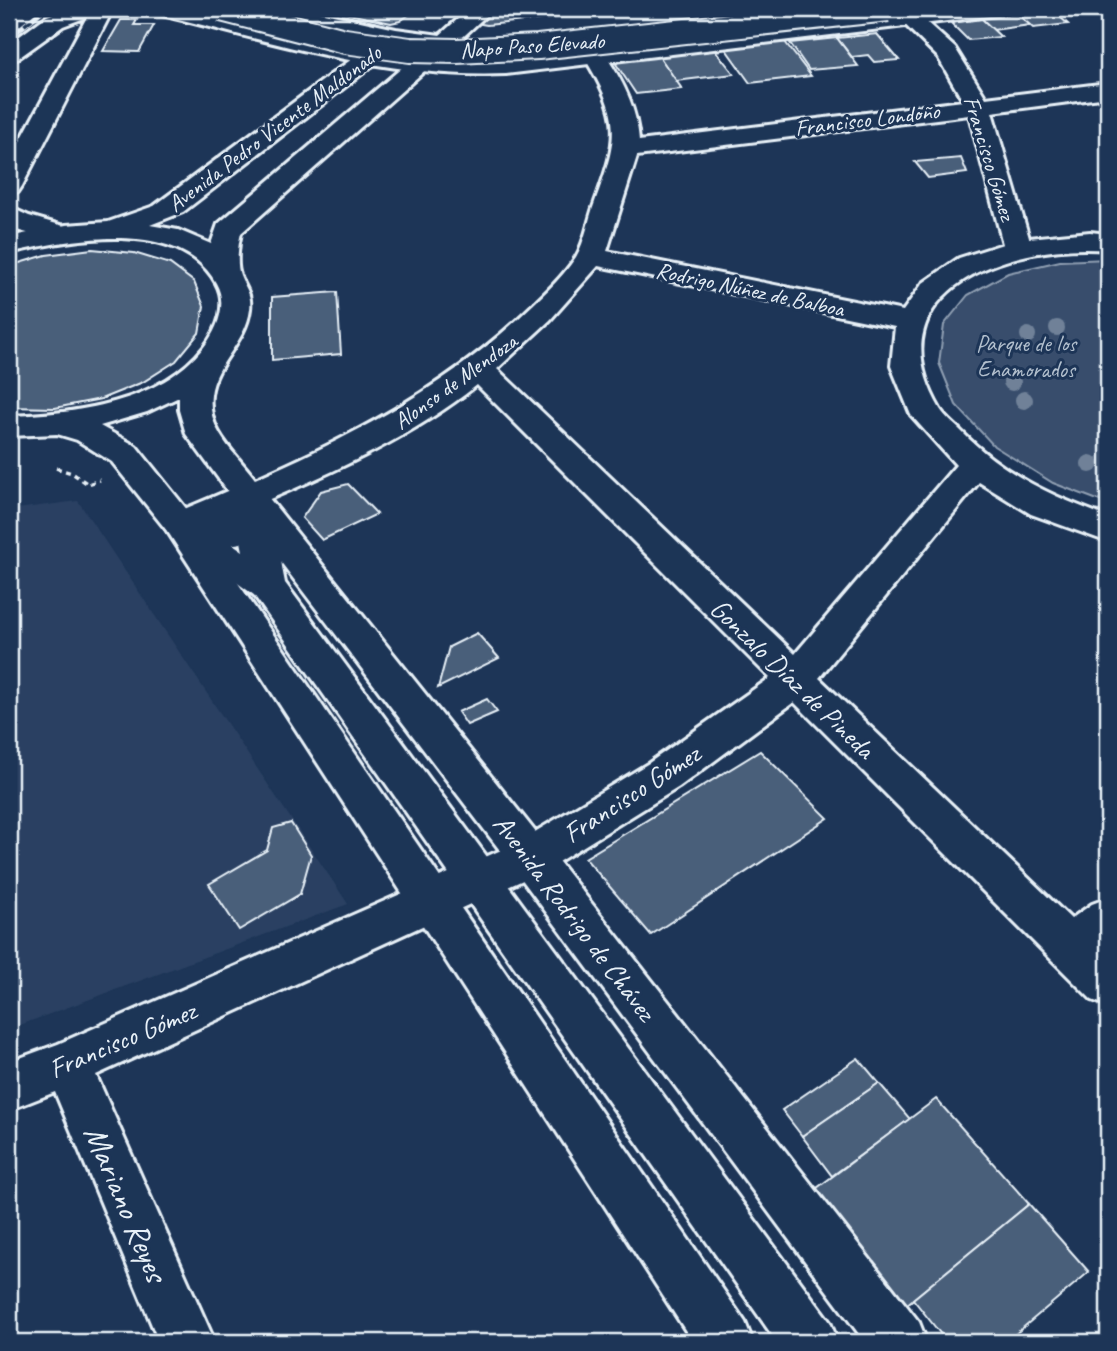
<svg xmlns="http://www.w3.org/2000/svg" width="1117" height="1351" font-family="Caveat,sans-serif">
<rect width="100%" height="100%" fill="#1d3557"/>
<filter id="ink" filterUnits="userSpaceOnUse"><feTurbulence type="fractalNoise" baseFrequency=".0143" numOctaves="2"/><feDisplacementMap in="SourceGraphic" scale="14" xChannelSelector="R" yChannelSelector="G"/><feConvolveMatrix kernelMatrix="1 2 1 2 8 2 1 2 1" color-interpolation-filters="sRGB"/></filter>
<g filter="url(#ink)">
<path fill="#2a4162" d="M78 501 348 904 9 1029V510Z"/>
<path fill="#374d6c" stroke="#909fb2" stroke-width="2" d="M1108 259V504L1053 483 994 446 956 405 939 363 944 325 968 295 1008 273 1060 261Z"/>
<g fill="#495e7a" stroke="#e8f1f8" stroke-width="2">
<path d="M325 9H417L400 21 391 23Z"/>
<path d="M487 9H538L562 17 487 25 475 23V19Z"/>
<path d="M538 9H598L601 12 562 17Z"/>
<path d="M1108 9V25L1092 11Z"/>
<path d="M1052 10 1068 24 1033 28 1017 14Z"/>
<path d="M1017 14 1030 25 993 30 981 18Z"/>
<path d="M982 19 1001 37 968 40 951 23Z"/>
<path d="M121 20H137L134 25H154L139 52 103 51Z"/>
<path d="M877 34 899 60 874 62 868 55 852 57 837 38Z"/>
<path d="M837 38 858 66 809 70 790 43Z"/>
<path d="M785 42 811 76 750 83 725 48Z"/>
<path d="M715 50 734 74 676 81 659 56Z"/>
<path d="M659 56 682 89 636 94 616 64 619 61Z"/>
<path d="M961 158 967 173 928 178 915 162Z"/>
<path d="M92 249 134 253 170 264 194 282 204 306 199 333 176 361 143 382 101 399 55 408 9 407V266L46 255Z"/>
<path d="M337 292 341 354 272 360V297Z"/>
<path d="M348 484 377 514 322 540 302 518 321 491Z"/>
<path d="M477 633 499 658 438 688 449 647Z"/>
<path d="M487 699 497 712 467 725 458 712Z"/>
<path d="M760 751 828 818 651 935 585 858Z"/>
<path d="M291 823 311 855 300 894 239 930 209 884 267 850 273 828Z"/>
<path d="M858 1058 879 1083 802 1136 782 1110Z"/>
<path d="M879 1083 910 1119 832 1176 802 1136Z"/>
<path d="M936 1099 1029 1204 900 1310 809 1194Z"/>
<path d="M1029 1204 1089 1272 1006 1342H947L913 1299Z"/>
</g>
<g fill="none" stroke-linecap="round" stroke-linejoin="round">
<defs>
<path id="pedestrian" d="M227 506 237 509 242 518 245 536 241 543C223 548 207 536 198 521L202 514Z"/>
<g id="minor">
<path d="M68 9H113L22 186 18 192 9 194V162L87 17 63 26 17 59 9 61V44L47 16Z"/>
<path d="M720 9H745L750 15 747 20C735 22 727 19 720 9Z"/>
<path d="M889 9H912L955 48 986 98 1108 83V97L992 112 1029 238 1090 232 1108 234V250C1013 241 870 289 940 409 945 417 955 425 962 432 1004 475 1053 497 1108 517V542L1031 514 979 482 819 678 1071 919 1092 904 1108 898V944L1102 949 1108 954V1006L1092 1000 794 702 679 787 545 870 96 1075 215 1342H159L55 1092 9 1110V1062L58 1044 515 844 649 763 770 678 477 385C415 435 338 470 265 501 237 514 209 528 180 536L168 532 163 524 168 516C293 464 417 412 518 319 538 300 561 280 576 257 586 240 588 220 595 202 619 136 622 119 584 57L587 52H603C622 79 637 108 639 141L963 101 938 57ZM969 115 1003 244 959 258 923 283 903 311 607 251 637 156ZM598 266 895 327 891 366 911 415 956 465 795 654 497 369 550 320Z"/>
<path d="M9 207 29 216 67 227 71 233 67 239 57 241 9 228Z"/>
</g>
<g id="tertiary">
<path d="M248 484 260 487 545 844 919 1322 927 1342H865L515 870 236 503 231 495 236 487Z"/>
<path d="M180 512 192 516 745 1322 753 1342H693L168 532 163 524 168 516Z"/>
</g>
<path id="secondary" d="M368 51 376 53 379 58 376 63 183 212 150 225 178 230 211 244 218 224 410 61H426L430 66 241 233C238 244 236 265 240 275 245 288 252 294 250 309 246 343 215 362 211 395 206 439 248 460 265 495 278 521 279 555 285 583L830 1322 838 1342H777L254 595 168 532 112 462 77 440 57 434 9 436V416C75 414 160 403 204 347 218 329 228 304 216 283 180 217 68 239 9 253V237L66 225 108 222 154 206 360 53ZM179 397V410L186 434 232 497 243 551 192 516 136 446 100 426 147 412Z"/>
<path id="primary" d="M155 9H192L368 51 414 58 428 46 396 43 271 14 268 9H306L396 29 440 35 469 9H493L438 60H506L944 9H1008L1005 14 997 15 506 74C387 79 273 42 158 14Z"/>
</defs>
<use href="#pedestrian" stroke="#e8f1f8" stroke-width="5"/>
<use href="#minor" stroke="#e8f1f8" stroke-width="6"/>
<use href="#tertiary" stroke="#e8f1f8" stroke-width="6"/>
<use href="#secondary" stroke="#e8f1f8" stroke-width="6"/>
<use href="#primary" stroke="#e8f1f8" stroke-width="6"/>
<path stroke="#e8f1f8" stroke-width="3.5" stroke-dasharray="5 4.5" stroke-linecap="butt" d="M56 468 72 473 88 484 100 480"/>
<use href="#pedestrian" fill="#1d3557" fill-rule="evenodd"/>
<use href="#minor" fill="#1d3557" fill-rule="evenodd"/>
<use href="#tertiary" fill="#1d3557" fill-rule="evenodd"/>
<use href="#secondary" fill="#1d3557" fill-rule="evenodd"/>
<use href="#primary" fill="#1d3557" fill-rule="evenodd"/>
<defs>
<path id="rail" d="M9 38 44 9"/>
</defs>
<use href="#rail" stroke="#e8f1f8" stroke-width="5"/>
<use href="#rail" stroke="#1d3557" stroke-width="3.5" stroke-dasharray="10" stroke-linecap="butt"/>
<defs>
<path id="primary-bridge" d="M221 9 345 41 410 50 457 51 538 47 888 9"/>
</defs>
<use href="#primary-bridge" stroke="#e8f1f8" stroke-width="28" stroke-linecap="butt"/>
<use href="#primary-bridge" stroke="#1d3557" stroke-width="24"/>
</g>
<g fill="#708198">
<circle cx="1057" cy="328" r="8"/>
<circle cx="1028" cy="335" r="8"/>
<circle cx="1012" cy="382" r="9"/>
<circle cx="1024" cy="400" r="9"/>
<circle cx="1090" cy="464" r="9"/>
</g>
</g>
<g text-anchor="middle" stroke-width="6" stroke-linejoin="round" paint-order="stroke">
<g font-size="23" fill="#e8f1f8" stroke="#1d3557">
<text transform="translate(532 45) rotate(-4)" y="8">Napo Paso Elevado</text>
<text transform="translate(867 119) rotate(-7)" y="8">Francisco Londoño</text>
<text transform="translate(274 128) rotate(-37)" y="8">Avenida Pedro Vicente Maldonado</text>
<text transform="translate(990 158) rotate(73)" y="8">Francisco Gómez</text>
<text transform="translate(750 289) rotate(12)" y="8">Rodrigo Núñez de Balboa</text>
<text transform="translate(455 381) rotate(-36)" y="8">Alonso de Mendoza</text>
</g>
<g font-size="23" fill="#b3c0ce" stroke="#1d3557">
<text x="1026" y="351">Parque de los<tspan x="1026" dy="26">Enamorados</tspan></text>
</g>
<g font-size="28" fill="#e8f1f8" stroke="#1d3557">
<text transform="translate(793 678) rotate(44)" y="10">Gonzalo Díaz de Pineda</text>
<text transform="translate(631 793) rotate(-33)" y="10">Francisco Gómez</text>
<text transform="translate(575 917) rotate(53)" y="10">Avenida Rodrigo de Chávez</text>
<text transform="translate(122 1039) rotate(-23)" y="10">Francisco Gómez</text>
</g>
<g font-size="33" fill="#e8f1f8" stroke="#1d3557">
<text transform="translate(127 1203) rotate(67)" y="12">Mariano Reyes</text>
</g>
</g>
<rect width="1117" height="1351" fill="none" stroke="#1d3557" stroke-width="35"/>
<rect x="18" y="18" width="1082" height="1316" fill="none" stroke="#e8f1f8" stroke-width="2.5" filter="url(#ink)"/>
</svg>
